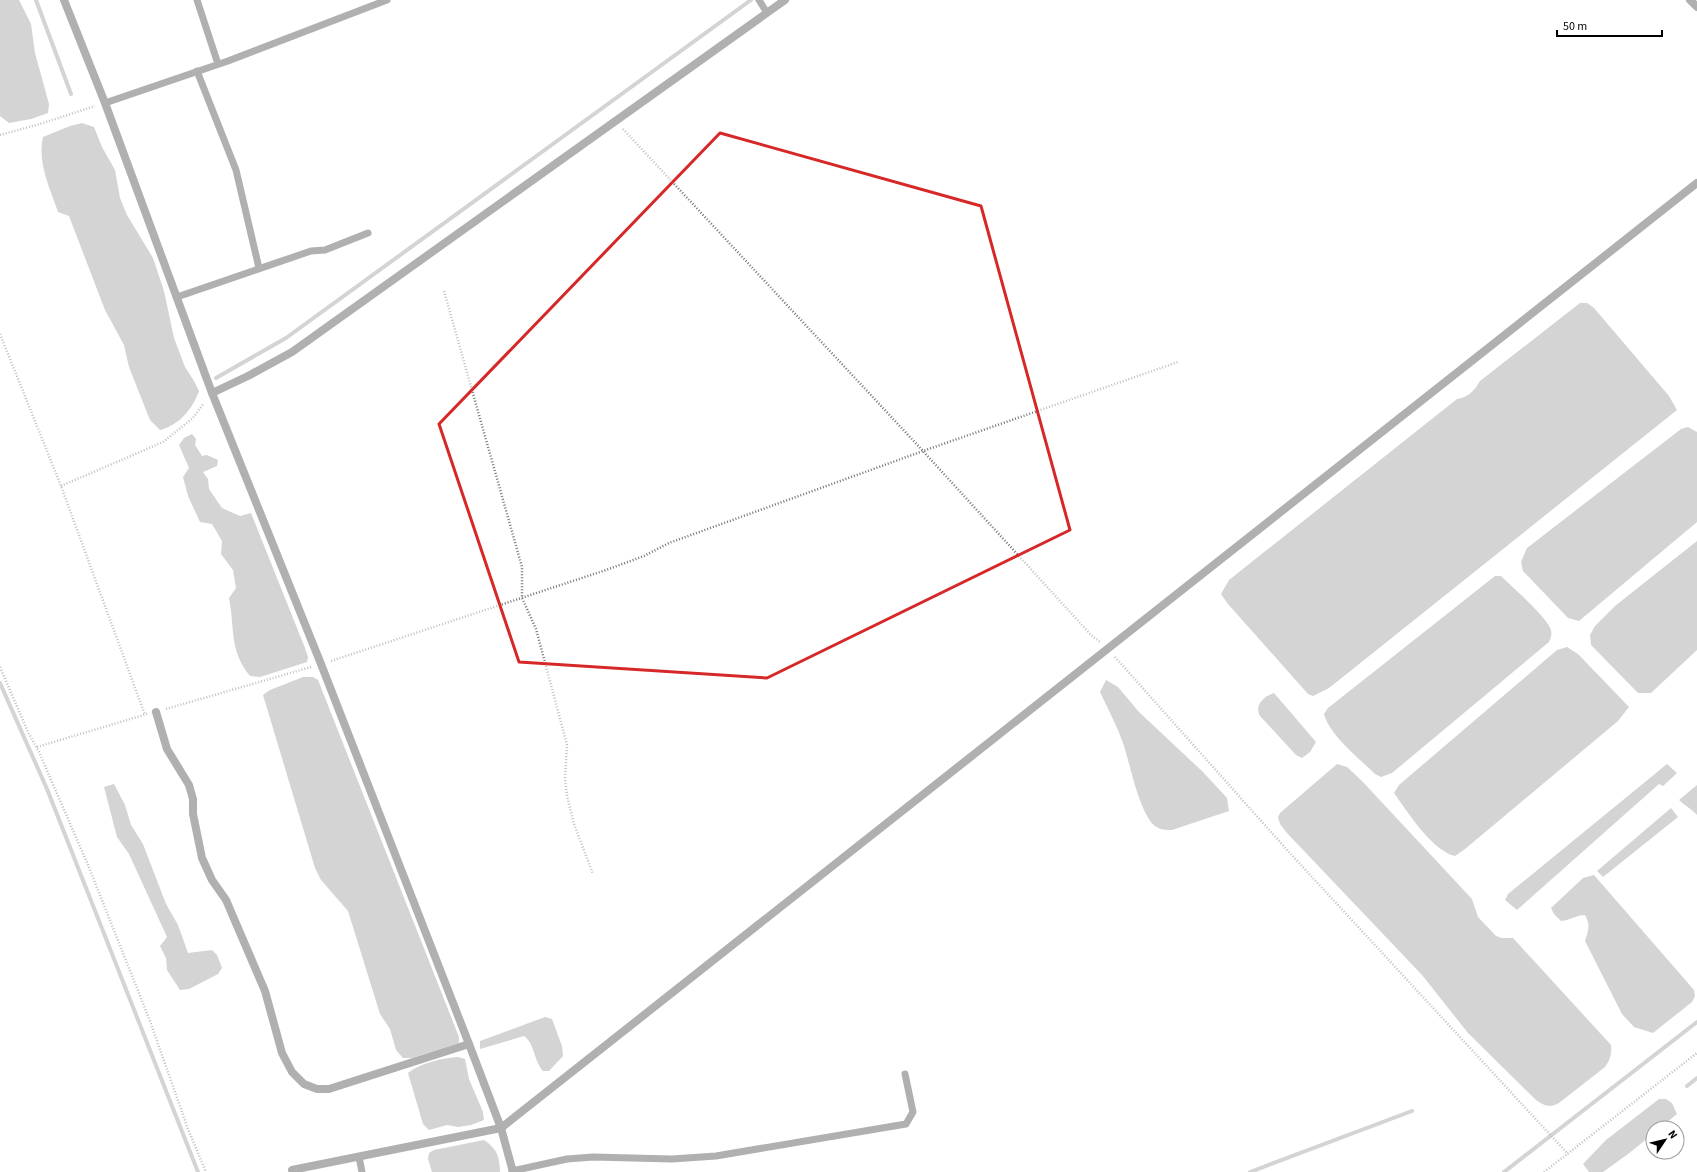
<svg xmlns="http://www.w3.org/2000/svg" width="1697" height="1172" font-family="'Source Sans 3',sans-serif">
<rect width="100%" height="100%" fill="#fff"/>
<g fill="#9f9f9f">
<path d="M0 0H19L31 24 35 53 49 104 48 113 31 119 9 123 0 116Z"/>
<path d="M82 123 94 127 102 147 115 170 120 198 127 215 153 258 164 291 174 338 185 367 194 381 199 391C192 410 179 425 160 430L150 420 144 405 129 367 124 345 105 310 69 216 58 212C50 188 37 162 43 137L70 126Z"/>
<path d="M1580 303H1587L1594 308 1669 396 1677 410 1329 688 1313 696 1308 694 1228 604 1221 594 1229 580 1457 399C1469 397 1474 391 1480 381Z"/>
<path d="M1688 427 1697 432V522L1579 621 1568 618 1523 571 1521 562 1527 548 1681 429Z"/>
<path d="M192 434 196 439 195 445 202 456 207 455 218 460 217 466 203 472 208 479 209 489 222 508 240 516 251 513 305 648 308 657 307 662 260 677 250 676C229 650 235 629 229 598L236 588 233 570 221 554 222 541 212 524 200 522 188 496 183 477 189 468 179 445 184 438Z"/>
<path d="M1697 541V650L1651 693H1638L1591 645 1590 635 1595 626 1615 606Z"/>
<path d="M1495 576H1501C1512 587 1547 617 1551 630 1552 635 1551 637 1549 642L1392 773 1381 777 1375 774C1359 758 1330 736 1324 714L1328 708Z"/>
<path d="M1567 647 1578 654 1629 707 1618 721 1465 849 1455 856C1432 851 1407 811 1394 793L1399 785 1557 650Z"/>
<path d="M303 677H313L318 680 459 1037V1043L412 1058H403L396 1050 390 1029 380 1014 348 911 321 880 315 868 263 695 270 690Z"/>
<path d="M1106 680 1118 687 1139 712 1203 772 1227 798 1229 811 1172 830C1166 830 1160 830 1155 826 1139 813 1130 763 1123 743 1117 726 1108 709 1100 692Z"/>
<path d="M1274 693 1316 742 1310 752 1302 758 1296 755 1260 716C1254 705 1264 696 1274 693Z"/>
<path d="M1337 764 1347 767 1362 781 1472 899 1478 917 1496 936 1502 938H1513L1611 1045C1612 1054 1610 1060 1605 1067L1559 1103C1549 1108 1545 1106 1536 1100L1468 1033 1422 975 1287 833 1280 824 1278 817 1280 813Z"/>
<path d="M1667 764 1677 773 1663 786 1659 784 1517 910 1505 900 1508 894Z"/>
<path d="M114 784 125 805 131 825 143 844 166 904 178 925 188 953 212 950 217 955 222 968 218 974 189 989 180 990 167 970 166 958 160 946 167 937 129 854 117 837 104 787Z"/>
<path d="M1697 785V815C1692 809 1685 806 1679 800Z"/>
<path d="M1671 808 1678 817 1603 877 1597 871Z"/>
<path d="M1594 875 1694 990 1695 996 1692 1002 1653 1033 1634 1027 1622 1014 1585 941C1588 931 1591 925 1585 915 1577 915 1570 920 1561 921L1554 914 1551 908 1583 878Z"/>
<path d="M545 1017 552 1019 562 1046 563 1056 549 1071H543C533 1059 535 1044 524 1036L480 1049V1041Z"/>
<path d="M458 1057 465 1059 469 1079 483 1112 484 1120 471 1125 458 1127 447 1125 429 1130 423 1124 408 1073C420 1063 443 1058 458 1057Z"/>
<path d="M1659 1099H1666L1672 1103 1677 1114 1660 1128H1653V1134L1628 1154 1603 1172H1589L1583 1164 1606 1140Z"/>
<path d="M484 1140C498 1150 499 1156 500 1172H432L428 1159 429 1153 434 1150Z"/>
</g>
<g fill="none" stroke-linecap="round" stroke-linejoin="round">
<g stroke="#9f9f9f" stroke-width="4">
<path d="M36 0 71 94"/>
<path d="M216 378 286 338 751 0"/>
<path d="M0 683 47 789 198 1172"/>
<path d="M1687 1086 1697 1078"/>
<path d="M1250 1172 1412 1111"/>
<path d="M1504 1172 1697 1022"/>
</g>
<g stroke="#737373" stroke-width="2.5" stroke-dasharray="1 2" stroke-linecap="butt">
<path d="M623 129 923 451 1091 635 1100 642"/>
<path d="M0 135 40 124 95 106"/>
<path d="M444 291 522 567V598L536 629 567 745 565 778 567 796 574 824 593 874"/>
<path d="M0 334 61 486 145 715"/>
<path d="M61 486 163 442 193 418 204 403"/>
<path d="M1115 657 1288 851 1568 1154"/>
<path d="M331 661 606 570 644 556 669 543 923 451 1178 362"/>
<path d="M0 667 28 732 39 752 88 865 150 1021 188 1129 206 1172"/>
<path d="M166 709 311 667"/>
<path d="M37 747 147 714"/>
<path d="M1544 1172 1697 1053"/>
</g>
<g stroke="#515151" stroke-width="7">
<path d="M197 0 218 64"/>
<path d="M759 0 767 13"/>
<path d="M197 71 236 170 259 268"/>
<path d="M105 103 228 61 387 0"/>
<path d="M177 297 311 251 325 250 368 233"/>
<path d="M359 1157 362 1172"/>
<path d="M512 1171 567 1159 593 1157 672 1159 716 1156 906 1124 913 1112 905 1074"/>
</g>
<g stroke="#515151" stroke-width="8">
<path d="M64 0 105 103 212 393 321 664 469 1044 501 1128 513 1172"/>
<path d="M1690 0 1697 7"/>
<path d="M212 393 248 376 292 352 785 0"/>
<path d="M156 712 167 749 189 785 193 799V814L202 858 212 880 226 900 265 991 282 1053 292 1072 304 1084 317 1089H329L469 1044"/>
<path d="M293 1172 292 1170 501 1128 1697 183"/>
</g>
</g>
<path d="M0 0H1697V1172H0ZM720 133 981 206 1070 530 767 678 519 662 439 424Z" fill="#fff" fill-opacity=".55" fill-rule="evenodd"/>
<path fill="none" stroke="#d62828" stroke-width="3" stroke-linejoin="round" d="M720 133 981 206 1070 530 767 678 519 662 439 424Z"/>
<g transform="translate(1665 1140) rotate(55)"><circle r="19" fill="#ffffff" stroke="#999999"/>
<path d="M0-3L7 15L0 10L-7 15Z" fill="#000000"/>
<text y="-6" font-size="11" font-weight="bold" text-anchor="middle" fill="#000000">N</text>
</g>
<path d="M1557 30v6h105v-6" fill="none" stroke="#000000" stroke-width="2"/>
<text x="1563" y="30" font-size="12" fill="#000000" stroke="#ffffff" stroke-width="3" paint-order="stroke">50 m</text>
</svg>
